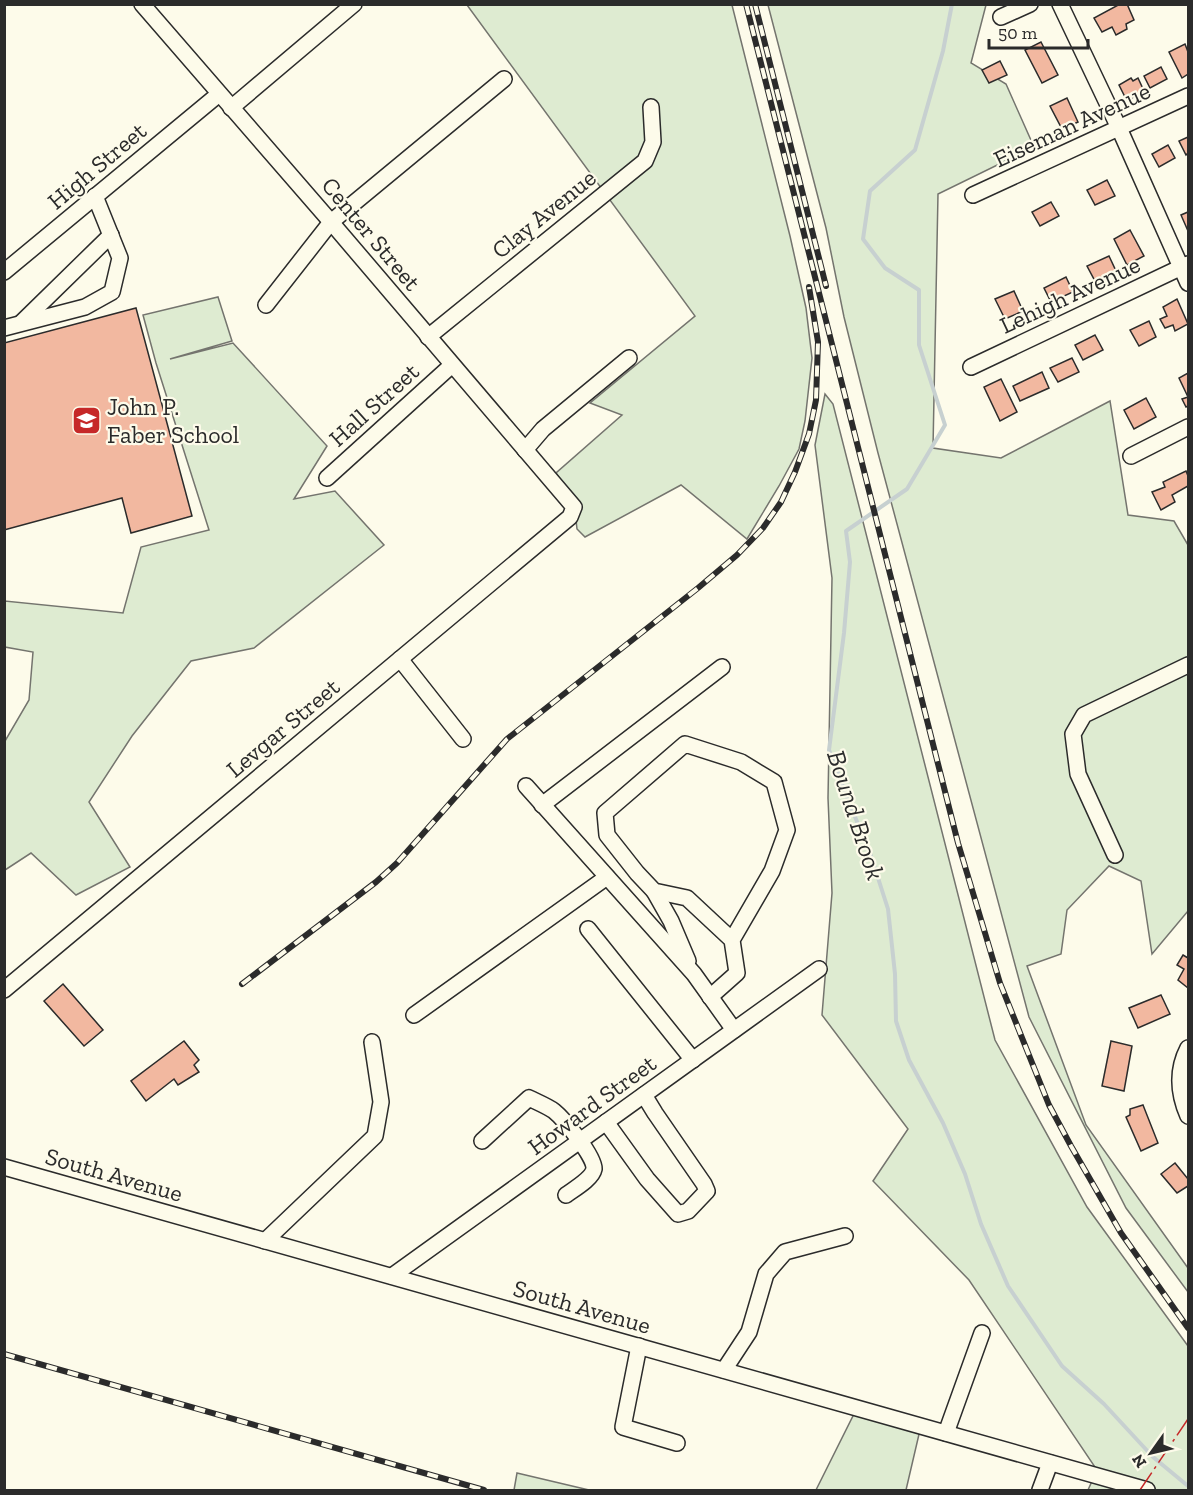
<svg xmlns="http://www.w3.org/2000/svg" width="1193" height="1495" font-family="'Zilla Slab',serif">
<rect width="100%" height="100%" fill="#fdfbea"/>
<g fill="#deebd1" stroke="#74746e" stroke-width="1.5">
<path d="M467 5H732L790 236 806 308 812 358 805 421 799 449 779 486 747 539 681 485 585 537 577 529 574 502 556 473 622 415 590 403 695 316Z"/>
<path d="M768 5H986L971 63 1006 84 1034 147 938 194 933 448 1001 458 1110 401 1128 515 1174 521 1188 545V911L1152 954 1141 881 1109 866 1067 910 1061 954 1027 966 1086 1125 1188 1268V1292L1126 1208 1029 1017 878 453 844 317 826 228Z"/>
<path d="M218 297 232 341 170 359 233 343 327 446 294 499 335 491 384 545 254 648 191 661 132 736 89 802 130 867 76 895 31 853 5 870V741L29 700 33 652 5 647V601L123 613 141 547 209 530 156 363 143 315Z"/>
<path d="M825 394 833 404 995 1040 1087 1207 1188 1346V1490H1088L1097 1470 969 1280 873 1181 908 1129 822 1015 832 893 828 798 832 578 815 445Z"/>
<path d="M855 1412 920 1430 906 1490H816Z"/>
<path d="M517 1473 589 1490H514Z"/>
</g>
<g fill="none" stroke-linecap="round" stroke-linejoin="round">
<path stroke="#c7d0d0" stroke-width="4" d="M952 4 943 51 915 150 870 191 863 239 885 268 919 290V345L945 425 907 489 846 531 850 562 844 633 829 750 850 805 869 850 888 909 895 974 896 1021 909 1060 943 1123 965 1174 981 1224 1008 1286 1062 1366 1104 1404 1153 1457 1188 1486"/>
</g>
<g fill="#f2b8a0" stroke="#2b2b2b" stroke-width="1.5">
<path d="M1120 4H1127L1134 20 1126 24 1127 29 1116 35 1112 27 1102 32 1094 18Z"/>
<path d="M1041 42 1058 75 1042 83 1025 50Z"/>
<path d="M1185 44 1188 52V74L1182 78 1169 52Z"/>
<path d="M1000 61 1007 75 989 83 982 70Z"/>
<path d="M1161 67 1167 79 1150 88 1144 76Z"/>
<path d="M1131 78 1133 81 1138 78 1144 91 1127 101 1119 85Z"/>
<path d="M1067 98 1078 122 1062 129 1050 106Z"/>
<path d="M1188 137V153L1186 155 1179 141Z"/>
<path d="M1168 145 1175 158 1159 167 1152 154Z"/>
<path d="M1107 180 1115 196 1095 205 1087 190Z"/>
<path d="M1051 202 1059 216 1040 226 1032 212Z"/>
<path d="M1188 212V231L1181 215Z"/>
<path d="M1130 230 1144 256 1127 265 1114 239Z"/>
<path d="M1109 256 1116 271 1095 281 1087 266Z"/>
<path d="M1066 277 1073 292 1051 302 1044 288Z"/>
<path d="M1014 291 1023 311 1005 319 995 299Z"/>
<path d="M1177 299 1188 324 1175 331 1173 325 1165 328 1160 319 1167 316 1163 307Z"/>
<path d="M136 308 192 516 131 533 122 498 4 530V343Z"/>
<path d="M1149 321 1156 337 1139 346 1130 330Z"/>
<path d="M1095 335 1103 350 1083 360 1075 345Z"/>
<path d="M1072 358 1079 372 1058 382 1050 368Z"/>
<path d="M1042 372 1049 388 1020 401 1013 386Z"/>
<path d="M1188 373V406L1186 407 1182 399 1188 397 1179 378Z"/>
<path d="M1001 379 1017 412 1000 421 984 387Z"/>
<path d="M1146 398 1156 417 1134 429 1124 410Z"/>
<path d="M1186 471 1188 476V486L1172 495 1175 502 1161 510 1152 492 1165 487 1163 482Z"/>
<path d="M1183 955 1188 958V988L1178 980 1184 969 1177 965Z"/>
<path d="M63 984 103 1030 84 1046 44 1001Z"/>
<path d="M1161 995 1170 1014 1138 1028 1129 1008Z"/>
<path d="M184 1041 199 1060 194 1065 199 1072 178 1085 174 1079 146 1101 131 1081Z"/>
<path d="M1111 1041 1132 1046 1124 1091 1102 1086Z"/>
<path d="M1143 1105 1158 1143 1141 1151 1126 1117 1130 1115V1109Z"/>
<path d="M1175 1163 1188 1179V1186L1177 1193 1161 1174Z"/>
</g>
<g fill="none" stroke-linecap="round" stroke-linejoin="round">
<defs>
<g id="minor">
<path d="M1060 4 1119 128 1188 283"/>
<path d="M1001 17 1030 4"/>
<path d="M231 108 354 4"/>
<path d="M973 195 1188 96"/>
<path d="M4 272 219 94"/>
<path d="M266 305 331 222 504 79"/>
<path d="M22 322 111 235"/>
<path d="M4 328 85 307 112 292 120 258 95 196"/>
<path d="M428 337 645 161 653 142 651 107"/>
<path d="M971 367 1188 264"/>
<path d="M525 450 543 429 629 358"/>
<path d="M1131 456 1188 427"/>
<path d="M327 478 452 365"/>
<path d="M400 659 463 739"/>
<path d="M526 786 694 974 734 1030"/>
<path d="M542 805 722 667"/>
<path d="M1115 855 1078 774 1073 734 1084 715 1188 665"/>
<path d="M654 891 671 921 688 961"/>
<path d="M588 929 693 1060"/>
<path d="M4 990 570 517 574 507 331 222 142 4"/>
<path d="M710 997 737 973 732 940 772 871 787 830 774 782 741 762 685 744 605 813 607 835 637 873 654 891 687 898 732 940"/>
<path d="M414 1015 607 877"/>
<path d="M1188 1048C1176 1071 1178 1093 1188 1116"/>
<path d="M606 1122 647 1179 678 1214 688 1211 707 1191 704 1184 655 1113 644 1095"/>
<path d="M482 1141 529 1098C537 1102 547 1106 554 1111 564 1119 595 1157 594 1169 592 1179 574 1189 566 1195"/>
<path d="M4 1167 1147 1490"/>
<path d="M265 1241 375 1136 381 1102 372 1042"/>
<path d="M392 1276 819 969"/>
<path d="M639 1346 623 1427 677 1443"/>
<path d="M724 1370 749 1332 766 1274 785 1252 845 1236"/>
<path d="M946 1433 982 1333"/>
<path d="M1040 1490 1050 1463"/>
</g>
</defs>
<use href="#minor" stroke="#2b2b2b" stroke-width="18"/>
<use href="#minor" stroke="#fdfbea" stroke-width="15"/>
<defs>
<g id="rail">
<path d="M746 4 958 843 1000 983 1049 1105 1071 1146 1121 1233 1188 1328"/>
<path d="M755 4 826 286"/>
<path d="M242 984 376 882 397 863 507 739 698 588 737 555 763 528 781 502 795 472 809 434 816 400 818 342 809 287"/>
<path d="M4 1354 484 1490"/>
</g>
</defs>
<use href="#rail" stroke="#2b2b2b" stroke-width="6"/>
<use href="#rail" stroke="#fdfbea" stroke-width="4" stroke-dasharray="11" stroke-linecap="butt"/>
<path stroke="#c62828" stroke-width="1.5" stroke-dasharray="21 4.5 3 4.5" stroke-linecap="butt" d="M1140 1490 1188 1419"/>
</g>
<defs>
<symbol id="school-square" viewBox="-11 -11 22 22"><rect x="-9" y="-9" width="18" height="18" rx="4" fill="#c62828" stroke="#fdfbea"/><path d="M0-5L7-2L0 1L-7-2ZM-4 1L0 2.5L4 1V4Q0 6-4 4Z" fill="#fff"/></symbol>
</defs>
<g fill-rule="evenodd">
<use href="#school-square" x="70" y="404" width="33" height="33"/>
</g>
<g text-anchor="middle" stroke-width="4.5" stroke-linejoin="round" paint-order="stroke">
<g font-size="24" fill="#2b2b2b" stroke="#fdfbea">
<text transform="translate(1072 125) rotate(-25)" y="8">Eiseman Avenue</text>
<text transform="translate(97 166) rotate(-40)" y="8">High Street</text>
<text transform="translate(544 214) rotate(-39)" y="8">Clay Avenue</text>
<text transform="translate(371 234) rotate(50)" y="8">Center Street</text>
<text transform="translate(1070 295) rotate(-25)" y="8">Lehigh Avenue</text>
<text transform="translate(374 405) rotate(-42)" y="8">Hall Street</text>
<text transform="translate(283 728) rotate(-40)" y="8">Levgar Street</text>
<text transform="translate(592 1105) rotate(-36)" y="8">Howard Street</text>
<text transform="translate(114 1175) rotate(16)" y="8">South Avenue</text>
<text transform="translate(582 1307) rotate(16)" y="8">South Avenue</text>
</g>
<g font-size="24" fill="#2b2b2b" stroke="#fdfbea" text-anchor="start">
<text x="107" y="415">John P.<tspan x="107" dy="28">Faber School</tspan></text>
</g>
<g font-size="26" font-style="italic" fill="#2b2b2b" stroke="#fdfbea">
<text transform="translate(856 815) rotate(72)" y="9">Bound Brook</text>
</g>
</g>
<rect width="1193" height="1495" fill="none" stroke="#2b2b2b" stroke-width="12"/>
<g transform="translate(1151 1453) rotate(236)" stroke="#fdfbea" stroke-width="4.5" paint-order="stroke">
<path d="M0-4.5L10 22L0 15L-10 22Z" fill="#2b2b2b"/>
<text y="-9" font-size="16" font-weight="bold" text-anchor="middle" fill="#2b2b2b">N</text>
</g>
<path d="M989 39v9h99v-9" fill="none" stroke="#2b2b2b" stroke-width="3"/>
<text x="998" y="39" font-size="18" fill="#2b2b2b" stroke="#fdfbea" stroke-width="4.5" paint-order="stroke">50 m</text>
</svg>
